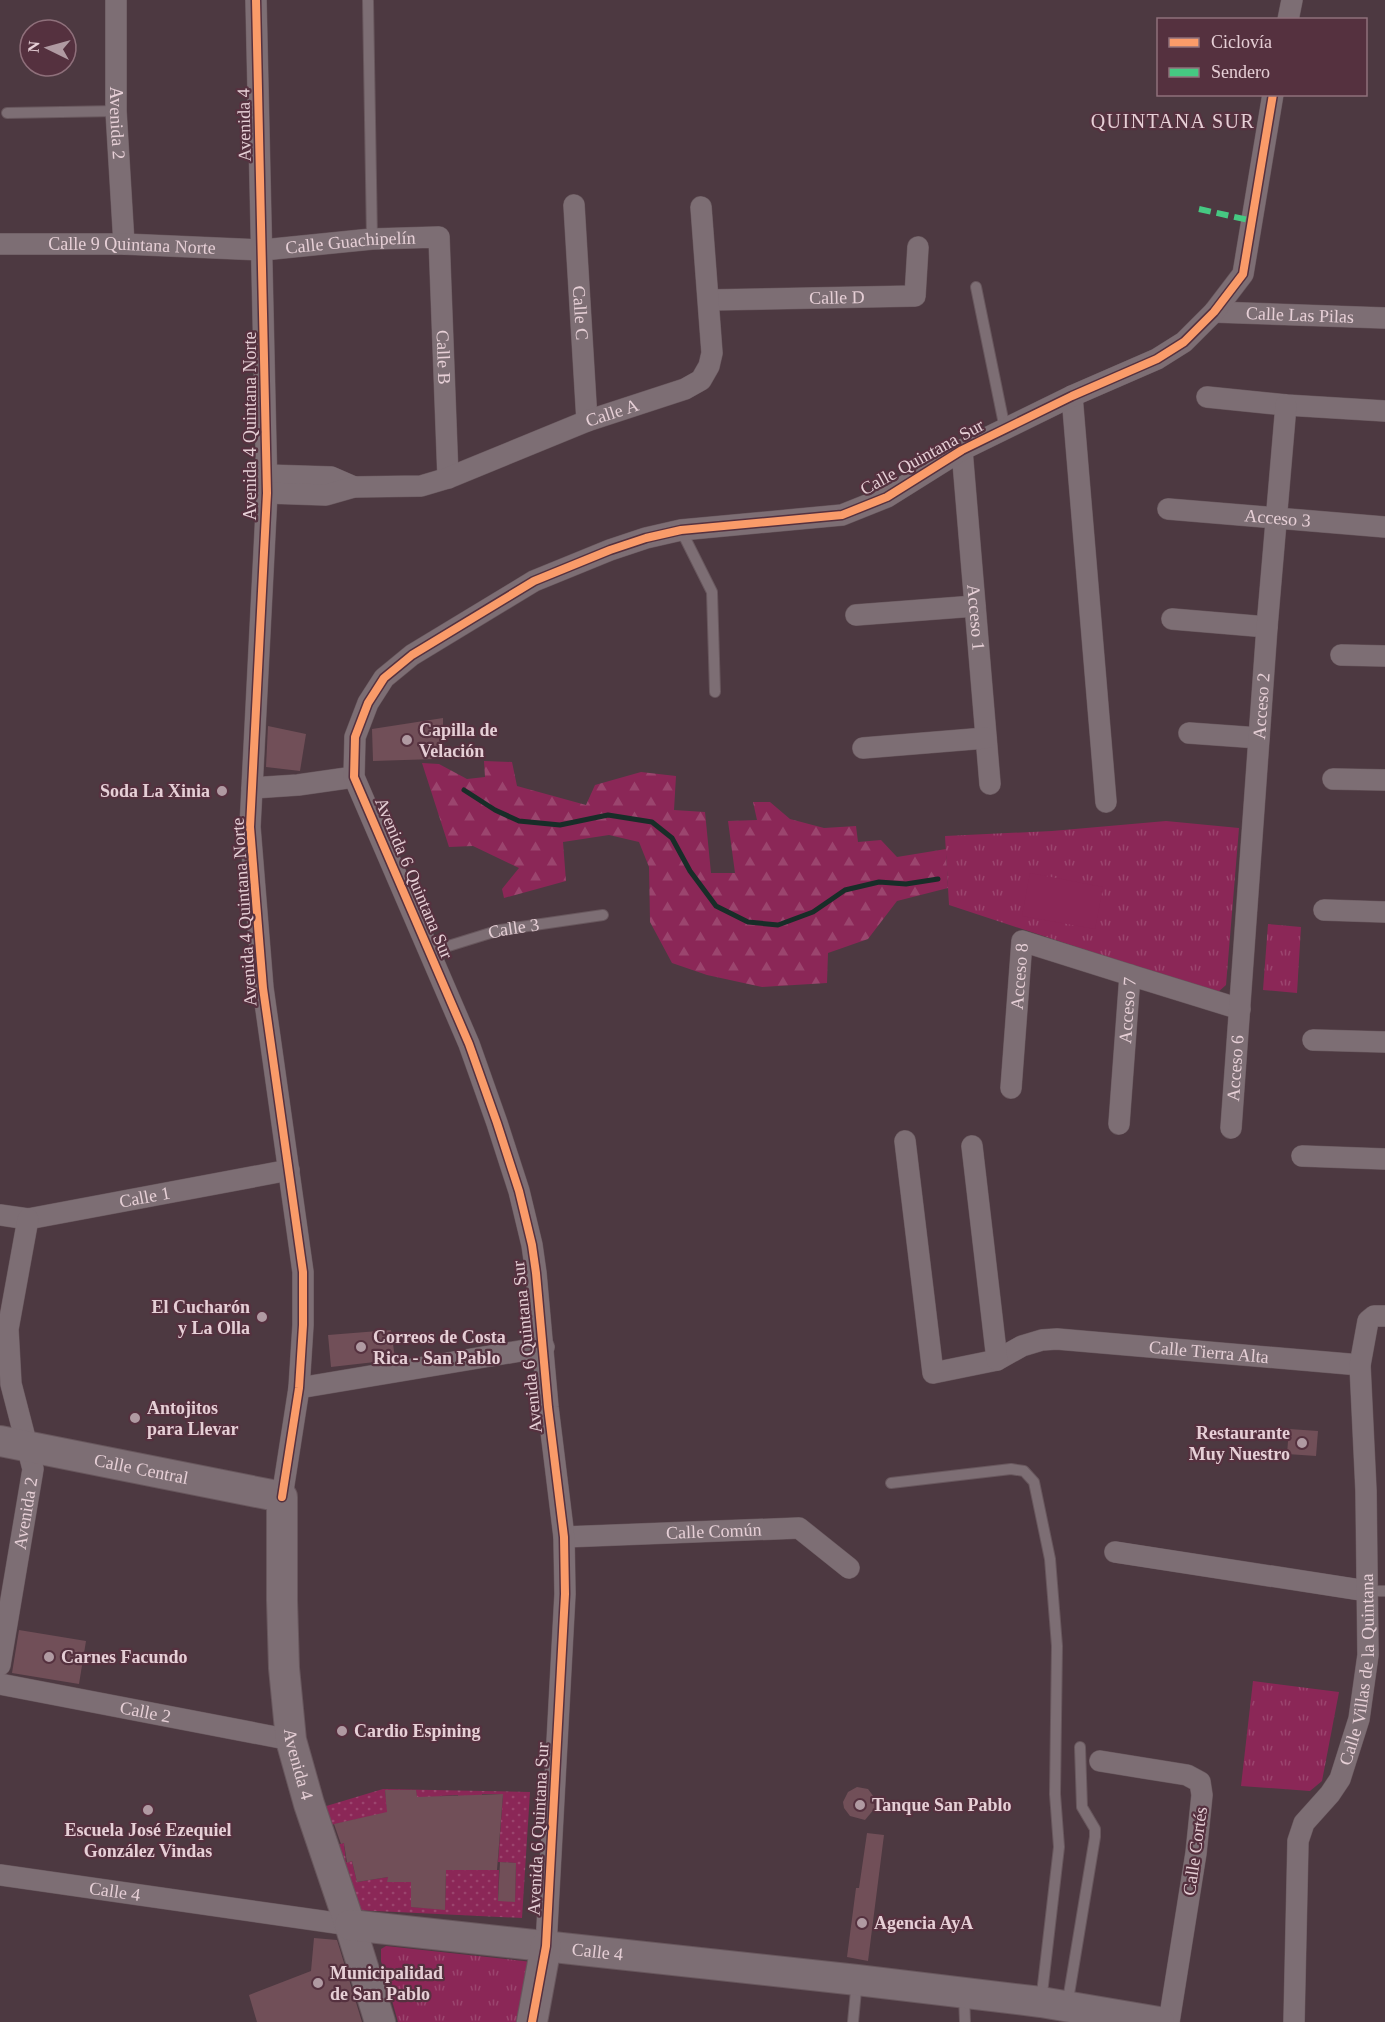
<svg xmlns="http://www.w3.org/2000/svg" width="1385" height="2022" font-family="'Times New Roman',serif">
<defs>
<pattern id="grass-dots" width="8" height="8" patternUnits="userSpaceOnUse" patternTransform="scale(1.5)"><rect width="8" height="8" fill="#8b2757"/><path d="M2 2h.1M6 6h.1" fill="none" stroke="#9b456e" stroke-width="1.8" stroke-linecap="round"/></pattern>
<pattern id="forest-firs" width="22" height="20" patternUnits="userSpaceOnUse" patternTransform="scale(1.5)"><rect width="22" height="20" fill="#8b2757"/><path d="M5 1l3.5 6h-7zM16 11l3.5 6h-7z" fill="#9b456e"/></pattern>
<pattern id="park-tufts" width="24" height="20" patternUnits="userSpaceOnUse" patternTransform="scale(1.5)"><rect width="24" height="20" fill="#8b2757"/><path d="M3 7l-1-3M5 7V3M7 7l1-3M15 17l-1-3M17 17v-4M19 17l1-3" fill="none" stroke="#9b456e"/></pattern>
</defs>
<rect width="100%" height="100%" fill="#4d3941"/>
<path fill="url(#grass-dots)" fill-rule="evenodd" d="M383 1789 530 1792 522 1918 355 1910 323 1807ZM385 1790H416L419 1830 440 1796 458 1795 459 1828 481 1829 482 1794H503L498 1862 516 1863 515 1901H498L499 1870H446L445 1909 411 1907V1857L388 1882V1877L357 1882 352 1861 346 1862 344 1843 335 1845 331 1825 363 1818 388 1816Z"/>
<path fill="url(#forest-firs)" d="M484 761 512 762 517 786 586 805 595 785 641 772 676 776 674 810 705 812 711 873H735L728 821 757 820 753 802H770L790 819 824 828 856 826 858 842 881 840 897 857 946 849 948 888 897 901 868 939 828 953 827 983 762 987 707 975 672 963 650 922 649 867 639 842 609 835 563 842 566 881 504 898 502 889 519 868 473 846 449 847 422 763 439 764 467 779 485 777Z"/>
<g fill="url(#park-tufts)">
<path d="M1166 821 1239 828 1226 985 1217 993 949 905 945 836 1052 831Z"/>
<path d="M1268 924 1301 927 1297 993 1263 990Z"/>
<path d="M1253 1681 1339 1692 1322 1781 1310 1791 1241 1786Z"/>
<path d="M386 1946 532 1962 523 2022H398L381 1961V1949Z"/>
</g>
<path fill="#8b2757" d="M1030 873 1103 887 1095 929 1022 916Z"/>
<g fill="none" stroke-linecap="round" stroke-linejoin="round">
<path stroke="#182d28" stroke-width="5" d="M464 790 495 810 519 821 560 825 608 815 652 822 672 838 690 871 716 906 748 922 778 925 813 912 845 890 879 882 906 884 938 879"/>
</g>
<g fill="#714f58">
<path d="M443 718V751H437L436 759 373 761 372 729Z"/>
<path d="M268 726 306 734 300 771 266 767Z"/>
<path d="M391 1330 395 1358 375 1362 331 1367 328 1335Z"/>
<path d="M1289 1429 1318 1431 1316 1456 1287 1454Z"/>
<path d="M19 1630 86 1641 79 1684 12 1673Z"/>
<path d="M857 1787 868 1789 874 1797 875 1808 865 1820 850 1816 844 1808 843 1802 848 1792Z"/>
<path d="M385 1790H416L417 1797 503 1794 497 1870H446L445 1910 411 1907V1882H387L388 1877 357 1882 352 1861 347 1863 344 1843 341 1844 334 1824 387 1812Z"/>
<path d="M867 1833 884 1835 868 1961 847 1957 856 1888H859Z"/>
<path d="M500 1862 516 1863 515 1902 498 1901Z"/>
<path d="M314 1938 337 1940 362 2022H257L249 1995 311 1971Z"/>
</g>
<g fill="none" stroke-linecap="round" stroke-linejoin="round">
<defs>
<g id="lane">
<path d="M368 1 372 239"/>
<path d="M7 113 116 111"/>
<path d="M976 287 1005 429"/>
<path d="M681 530 712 592 715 692"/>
<path id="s1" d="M429 952 500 930 603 915"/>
<path d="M891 1483 1011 1469 1024 1471 1034 1482 1050 1559 1057 1646 1055 1794 1059 1847 1041 2002"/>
<path d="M1367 1591H1385"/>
<path d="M964 1995 965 2022"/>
<path d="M1067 2006 1095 1837V1829L1082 1807 1080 1747"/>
<path d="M853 2022 857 1980"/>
</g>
<g id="street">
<path id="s2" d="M116 0V111L124 244"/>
<path d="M256 0 267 493 250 827 263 988 303 1272V1325L299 1388 282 1497"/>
<path d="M1288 20 1292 0"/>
<path id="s3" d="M574 205 587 421"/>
<path id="s4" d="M0 244H124L263 250 372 239 439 237 448 478"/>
<path id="s5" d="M709 300 915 296 918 247"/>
<path id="s6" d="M1214 312 1385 318"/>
<path d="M1072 396 1106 802"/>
<path d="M1207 397 1286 405 1385 411"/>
<path id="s7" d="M962 450 990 784"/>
<path d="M267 475 331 477 354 487"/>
<path id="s8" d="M267 493 326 495 354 487 421 486 448 478 587 421 685 389 701 380 709 366 712 353 701 207"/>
<path id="s9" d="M1168 509 1385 527"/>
<path d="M856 615 975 606"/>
<path d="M1172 619 1267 627"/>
<path d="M1341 655 1385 656"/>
<path d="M1189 733 1259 738"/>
<path d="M863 748 986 738"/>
<path d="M1333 779 1385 780"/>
<path d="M252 788 298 785 354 777"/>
<path d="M1324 910 1385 912"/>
<path d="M1313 1040 1385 1042"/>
<path id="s10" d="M1011 1088 1022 941 1130 975"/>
<path id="s11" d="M1119 1124 1130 975 1240 1009"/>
<path id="s12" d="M1231 1128 1267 627 1286 405"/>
<path id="s13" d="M905 1141 933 1373 997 1360 1022 1346 1042 1340 1057 1339 1360 1365"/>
<path d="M972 1146 997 1360"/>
<path d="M1302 1156 1385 1159"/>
<path id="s14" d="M0 1215 28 1219 289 1170"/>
<path d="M299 1388 544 1347"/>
<path id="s15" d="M564 1537 799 1528 849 1568"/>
<path d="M1115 1552 1367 1591"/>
<path id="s16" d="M0 1665 33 1469 11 1384 8 1329 28 1219"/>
<path id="s17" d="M0 1684 291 1740"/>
<path d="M1100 1761 1187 1775 1200 1782 1202 1795 1196 1853 1169 2022"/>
<path id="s18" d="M0 1875 350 1925"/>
<path d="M546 1946 565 1594 564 1537 548 1407 536 1273 532 1245 519 1191 497 1123 469 1044 354 777 355 737 368 703 384 678 412 655 534 581 610 550 646 538 681 530 842 515 887 497 962 450 1072 396 1157 359 1184 342 1214 312 1243 274 1273 94"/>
<path id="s19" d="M1294 2022 1298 1841 1304 1823 1330 1794 1340 1779 1359 1719 1368 1655 1366 1491 1360 1365 1368 1321 1374 1316H1385"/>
</g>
<g id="secondary">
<path id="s20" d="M0 1441 282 1497V1600L284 1668 291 1740 309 1804 350 1925 380 2022"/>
<path id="s21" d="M350 1925 857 1980 1041 2002 1159 2022"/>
<path d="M532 2022 546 1946"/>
</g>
</defs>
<use href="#lane" stroke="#68575d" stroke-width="12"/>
<use href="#street" stroke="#68575d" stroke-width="22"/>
<use href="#secondary" stroke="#68575d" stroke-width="32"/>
<use href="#lane" stroke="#7d6e74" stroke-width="10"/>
<use href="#street" stroke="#7d6e74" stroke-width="21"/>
<use href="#secondary" stroke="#7d6e74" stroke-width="30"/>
<path stroke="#46c982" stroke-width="6" stroke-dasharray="12 6" stroke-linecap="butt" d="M1199 209 1253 221"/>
<defs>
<g id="cycleway">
<path d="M256 0 267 493 250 827 263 988 303 1272V1325L299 1388 282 1497"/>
<path d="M532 2022 546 1946 565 1594 564 1537 548 1407 536 1273 532 1245 519 1191 497 1123 469 1044 354 777 355 737 368 703 384 678 412 655 534 581 610 550 646 538 681 530 842 515 887 497 962 450 1072 396 1157 359 1184 342 1214 312 1243 274 1273 94"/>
</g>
</defs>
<use href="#cycleway" stroke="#55313f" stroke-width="11"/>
<use href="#cycleway" stroke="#fa9b69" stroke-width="8"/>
</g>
<g fill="#b09aa2" stroke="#55313f" stroke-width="2">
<circle cx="407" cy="740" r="6"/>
<circle cx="222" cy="791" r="6"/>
<circle cx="262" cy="1317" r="6"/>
<circle cx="361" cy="1347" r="6"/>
<circle cx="135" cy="1418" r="6"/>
<circle cx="1302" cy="1443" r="6"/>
<circle cx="49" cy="1657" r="6"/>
<circle cx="342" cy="1731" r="6"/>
<circle cx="860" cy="1805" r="6"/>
<circle cx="148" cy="1810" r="6"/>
<circle cx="862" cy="1923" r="6"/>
<circle cx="318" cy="1983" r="6"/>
</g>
<g text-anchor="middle" stroke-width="4.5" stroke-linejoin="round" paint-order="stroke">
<g font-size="18" fill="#e6cfd6" stroke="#55313f">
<text dy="6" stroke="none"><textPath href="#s2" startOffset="123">Avenida 2</textPath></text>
<text transform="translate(244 125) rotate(-91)" y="6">Avenida 4</text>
<text dy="6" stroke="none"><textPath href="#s4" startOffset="351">Calle Guachipelín</textPath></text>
<text dy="6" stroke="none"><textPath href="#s4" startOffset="132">Calle 9 Quintana Norte</textPath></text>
<text dy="6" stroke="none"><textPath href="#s5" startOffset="128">Calle D</textPath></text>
<text dy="6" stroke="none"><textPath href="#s3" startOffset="108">Calle C</textPath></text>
<text dy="6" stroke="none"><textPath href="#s6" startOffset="86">Calle Las Pilas</textPath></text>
<text dy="6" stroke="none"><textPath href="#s4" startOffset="560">Calle B</textPath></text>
<text dy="6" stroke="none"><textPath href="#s8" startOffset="360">Calle A</textPath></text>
<text transform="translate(250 426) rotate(-90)" y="6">Avenida 4 Quintana Norte</text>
<text transform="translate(922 457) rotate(-29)" y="6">Calle Quintana Sur</text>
<text dy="6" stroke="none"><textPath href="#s9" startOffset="110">Acceso 3</textPath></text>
<text dy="6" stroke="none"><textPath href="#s7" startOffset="168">Acceso 1</textPath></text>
<text dy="6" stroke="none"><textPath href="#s12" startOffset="423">Acceso 2</textPath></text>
<text transform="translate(414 878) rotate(67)" y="6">Avenida 6 Quintana Sur</text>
<text transform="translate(244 912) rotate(-94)" y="6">Avenida 4 Quintana Norte</text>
<text dy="6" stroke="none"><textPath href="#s1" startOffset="88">Calle 3</textPath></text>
<text dy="6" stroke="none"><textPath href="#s10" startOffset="112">Acceso 8</textPath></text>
<text dy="6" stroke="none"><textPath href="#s11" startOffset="114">Acceso 7</textPath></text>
<text dy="6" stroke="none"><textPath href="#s12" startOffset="60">Acceso 6</textPath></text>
<text dy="6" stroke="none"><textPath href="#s14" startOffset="147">Calle 1</textPath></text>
<text transform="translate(527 1347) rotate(-96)" y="6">Avenida 6 Quintana Sur</text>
<text dy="6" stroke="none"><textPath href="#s13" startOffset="516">Calle Tierra Alta</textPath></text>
<text dy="6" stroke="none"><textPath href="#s20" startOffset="144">Calle Central</textPath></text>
<text dy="6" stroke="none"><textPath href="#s16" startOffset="154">Avenida 2</textPath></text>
<text dy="6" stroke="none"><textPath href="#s15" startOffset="150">Calle Común</textPath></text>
<text dy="6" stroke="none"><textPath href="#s19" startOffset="369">Calle Villas de la Quintana</textPath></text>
<text dy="6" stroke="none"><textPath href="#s17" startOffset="148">Calle 2</textPath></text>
<text dy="6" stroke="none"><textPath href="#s20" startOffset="556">Avenida 4</textPath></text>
<text transform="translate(538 1829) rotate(-87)" y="6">Avenida 6 Quintana Sur</text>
<text transform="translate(1195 1851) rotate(-82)" y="6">Calle Cortés</text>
<text dy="6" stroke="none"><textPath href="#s18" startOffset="116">Calle 4</textPath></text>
<text dy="6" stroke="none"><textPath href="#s21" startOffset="249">Calle 4</textPath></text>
</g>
<g font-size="18" font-weight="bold" fill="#e6cfd6" stroke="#55313f" text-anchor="start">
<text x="419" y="736">Capilla de<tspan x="419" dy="21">Velación</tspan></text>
<text x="210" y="797" text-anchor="end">Soda La Xinia</text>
<text x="250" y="1313" text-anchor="end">El Cucharón<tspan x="250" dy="21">y La Olla</tspan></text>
<text x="373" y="1343">Correos de Costa<tspan x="373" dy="21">Rica - San Pablo</tspan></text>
<text x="147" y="1414">Antojitos<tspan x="147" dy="21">para Llevar</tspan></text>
<text x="1290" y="1439" text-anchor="end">Restaurante<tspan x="1290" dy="21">Muy Nuestro</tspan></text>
<text x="61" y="1663">Carnes Facundo</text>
<text x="354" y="1737">Cardio Espining</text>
<text x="872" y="1811">Tanque San Pablo</text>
<text x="148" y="1836" text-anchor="middle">Escuela José Ezequiel<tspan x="148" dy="21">González Vindas</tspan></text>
<text x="874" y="1929">Agencia AyA</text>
<text x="330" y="1979">Municipalidad<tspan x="330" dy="21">de San Pablo</tspan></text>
</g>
<g font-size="20" letter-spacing="1.5" fill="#e6cfd6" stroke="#55313f">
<text x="1173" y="128">QUINTANA SUR</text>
</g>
</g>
<rect x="1157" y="18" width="210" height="78" fill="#55313f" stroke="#8f707b" stroke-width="1.5"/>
<rect x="1169" y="38" width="30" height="9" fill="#fa9b69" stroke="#8f707b" stroke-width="1.5"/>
<text x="1211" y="48" font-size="18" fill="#e6cfd6">Ciclovía</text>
<rect x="1169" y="68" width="30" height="9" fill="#46c982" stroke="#8f707b" stroke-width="1.5"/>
<text x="1211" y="78" font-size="18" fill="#e6cfd6">Sendero</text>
<g transform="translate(48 48) rotate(275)"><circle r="28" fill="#55313f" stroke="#8f707b" stroke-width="1.5"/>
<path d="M0-4.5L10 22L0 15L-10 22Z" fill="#b09aa2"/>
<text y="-9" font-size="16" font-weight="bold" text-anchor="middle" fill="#e6cfd6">N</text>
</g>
</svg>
